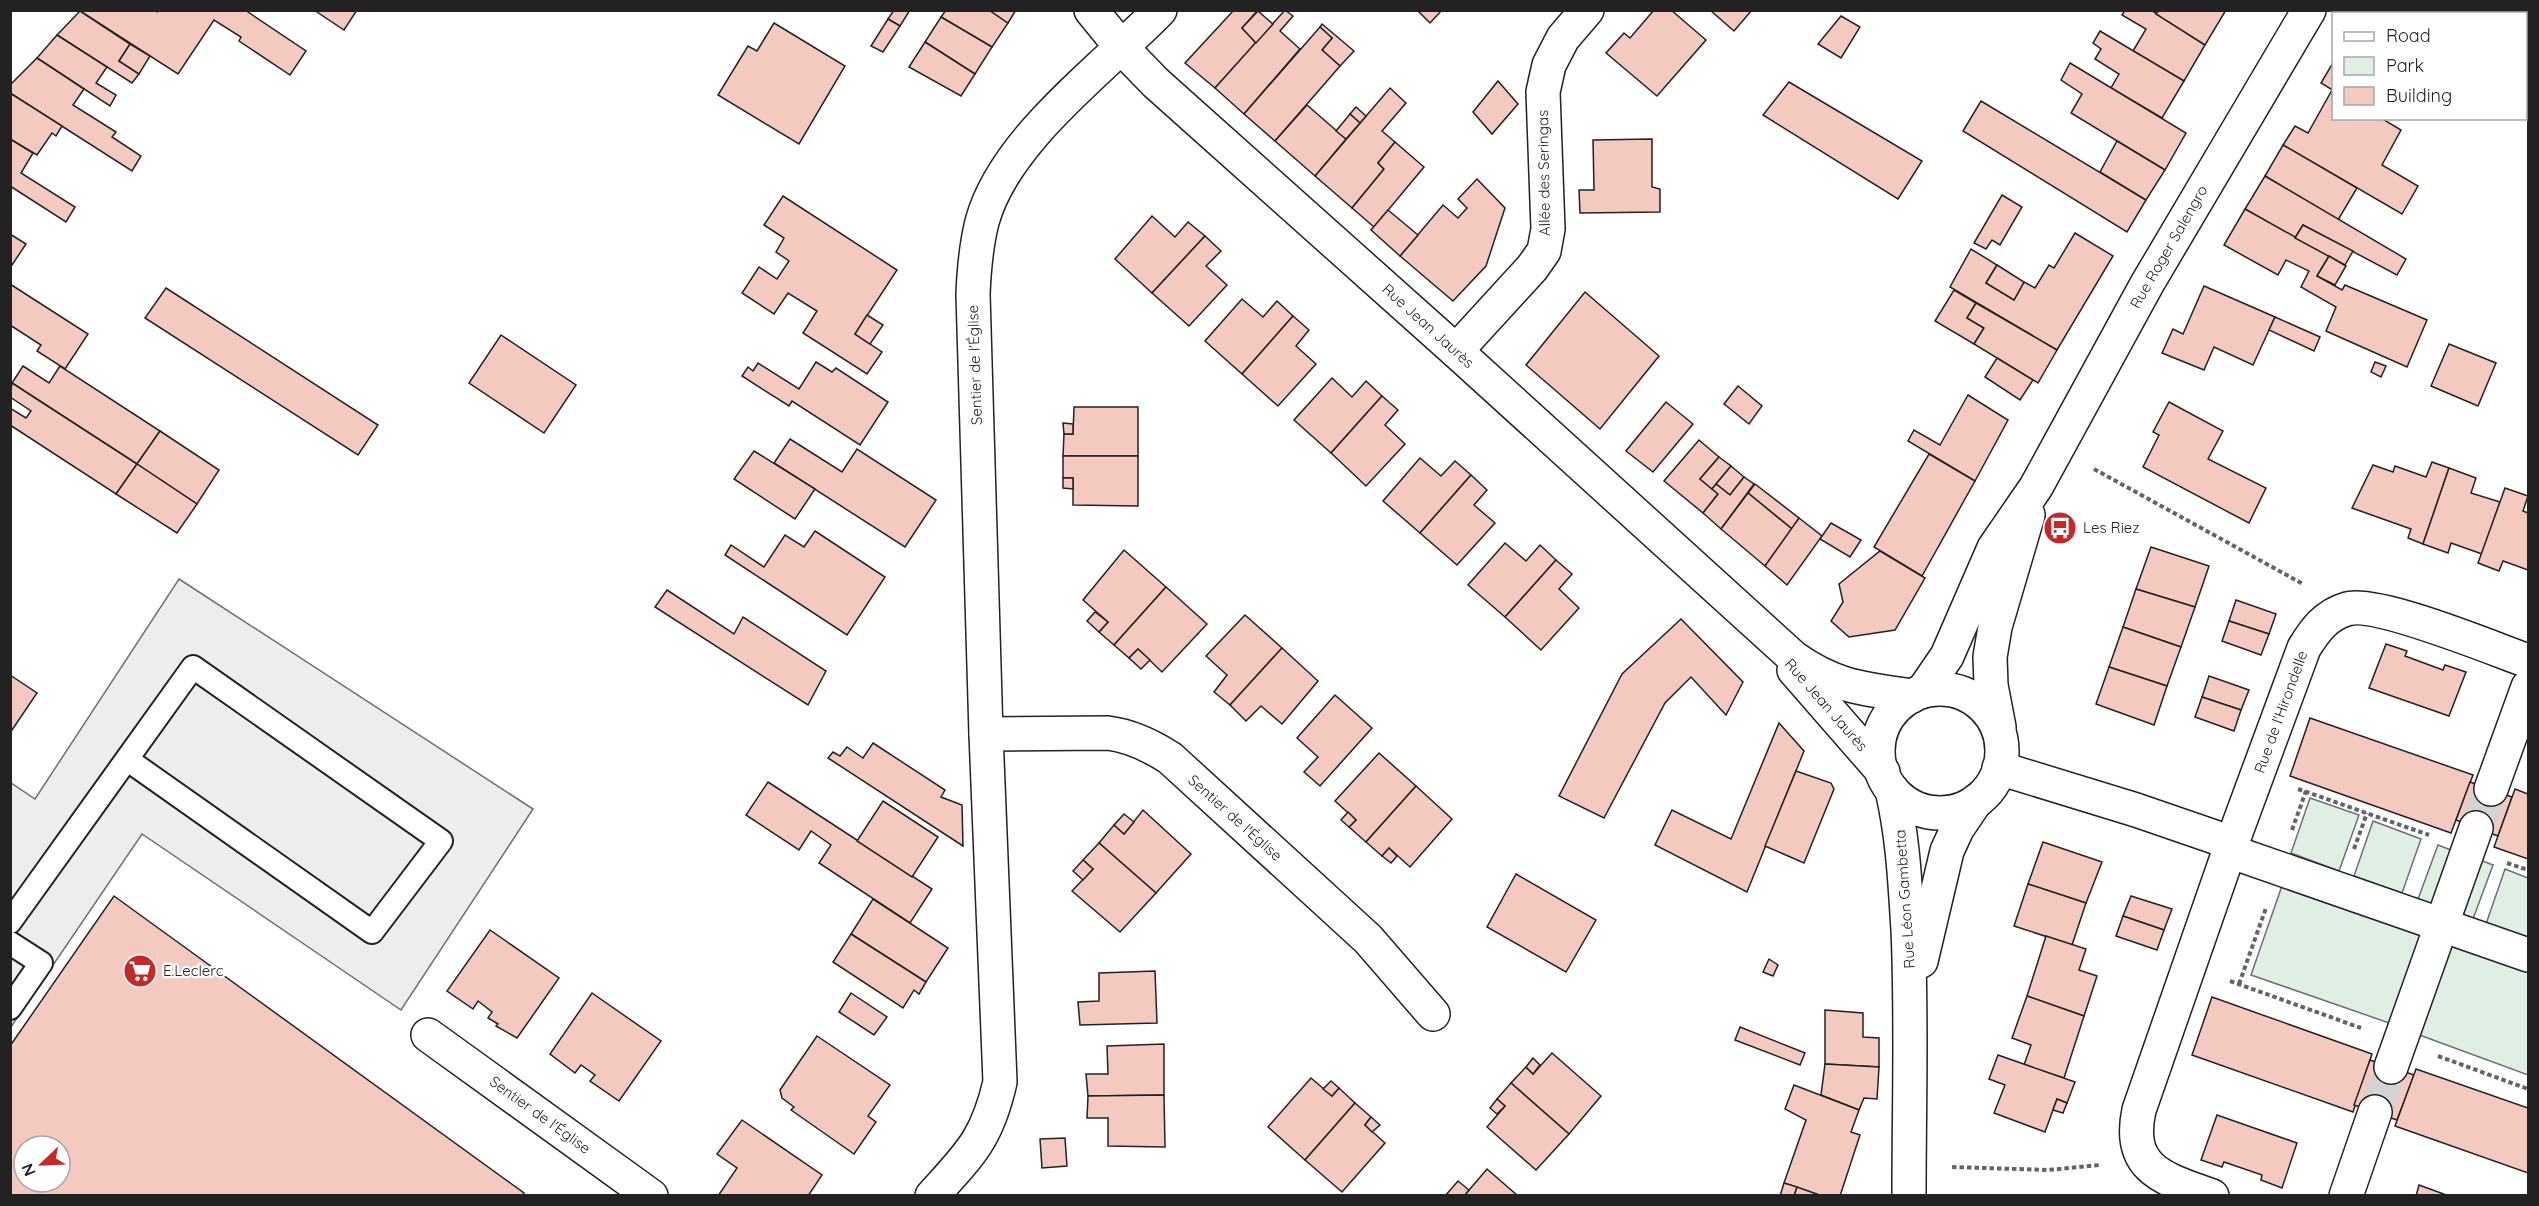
<svg xmlns="http://www.w3.org/2000/svg" width="2539" height="1206" font-family="Quicksand,sans-serif">
<rect width="100%" height="100%" fill="#fff"/>
<g fill="#e0efe3" stroke="#6f6f6f" stroke-width="1.5">
<path d="M2310 798 2359 815 2339 871 2291 853Z"/>
<path d="M2373 821 2421 839 2402 893 2354 876Z"/>
<path d="M2438 845 2456 852 2436 906 2418 899Z"/>
<path d="M2475 858 2493 865 2473 919 2455 912Z"/>
<path d="M2505 869 2528 878V939L2486 924Z"/>
<path d="M2284 880 2428 930 2395 1025 2251 975Z"/>
<path d="M2448 937 2528 967V1075L2414 1033Z"/>
</g>
<path fill="#ededed" stroke="#6f6f6f" stroke-width="1.5" d="M179 579 533 809 401 1010 142 834 11 1027V783L35 799Z"/>
<g fill="#f3c9c0" stroke="#222" stroke-width="1.5" fill-rule="evenodd">
<path d="M154 10 157 12 158 10H245L306 51 290 75 239 41 241 37 214 20 178 74 80 11Z"/>
<path d="M314 10H357L344 30Z"/>
<path d="M894 10H910L900 26 888 19Z"/>
<path d="M946 10H989L1008 23 992 47 941 17Z"/>
<path d="M989 10H1016L1008 23Z"/>
<path d="M1234 10H1258L1242 28 1256 43 1215 88 1185 63Z"/>
<path d="M1285 10 1293 16 1280 31 1300 49 1244 114 1215 88Z"/>
<path d="M1417 10H1442L1430 23Z"/>
<path d="M1654 10H1671L1706 40 1657 96 1606 53 1624 33 1630 38Z"/>
<path d="M1710 10H1752L1734 31Z"/>
<path d="M2125 10H2151L2205 45 2184 81 2133 51 2146 29 2122 15Z"/>
<path d="M2159 10H2226L2205 45 2156 14Z"/>
<path d="M2367 10H2437L2443 14H2372Z"/>
<path d="M2437 10H2472L2470 14H2443Z"/>
<path d="M80 11 130 44 119 61 139 74 132 83 57 35Z"/>
<path d="M1258 11 1273 24 1256 43 1242 28Z"/>
<path d="M1841 16 1860 27 1841 58 1818 44Z"/>
<path d="M941 17 992 47 975 74 925 42Z"/>
<path d="M888 19 900 26 883 52 871 46Z"/>
<path d="M774 23 845 66 799 144 718 95 748 46 757 51Z"/>
<path d="M1322 24 1354 51 1340 66 1322 50 1332 38 1320 27Z"/>
<path d="M1320 27 1332 38 1322 50 1340 66 1275 141 1244 114Z"/>
<path d="M2100 31 2184 81 2162 118 2111 88 2119 74 2095 59 2101 49 2093 43Z"/>
<path d="M57 35 107 67 96 83 116 95 110 106 37 58Z"/>
<path d="M925 42 975 74 961 96 909 67Z"/>
<path d="M130 44 150 56 139 74 119 61Z"/>
<path d="M37 58 84 89 73 105 116 132 112 137 141 156 132 171 10 93V85Z"/>
<path d="M2334 61V91L2321 83Z"/>
<path d="M2070 63 2186 133 2165 170 2071 113 2082 94 2061 80Z"/>
<path d="M1498 81 1518 104 1492 134 1473 112Z"/>
<path d="M1789 82 1922 161 1898 199 1763 115Z"/>
<path d="M1390 88 1406 103 1382 131 1395 142 1378 163 1384 169 1352 208 1315 176Z"/>
<path d="M2332 90 2334 118H2381L2401 130 2382 165 2418 186 2402 214 2283 145 2295 126 2308 133Z"/>
<path d="M10 93 62 126 56 136 52 133 37 155 10 139Z"/>
<path d="M1981 101 2146 200 2127 232 1963 131Z"/>
<path d="M1307 105 1346 139 1315 176 1275 141Z"/>
<path d="M1356 107 1366 116 1360 123 1350 114Z"/>
<path d="M1350 114 1360 123 1346 139 1336 131Z"/>
<path d="M10 139 33 153 21 173 75 207 66 222 10 186Z"/>
<path d="M1652 139V187L1660 189V212L1580 213 1579 190H1594L1593 140Z"/>
<path d="M2117 141 2165 170 2146 200 2100 172Z"/>
<path d="M1395 142 1424 167 1374 227 1352 208 1384 169 1378 163Z"/>
<path d="M2283 145 2357 188 2338 220 2265 176Z"/>
<path d="M2265 176 2406 259 2397 275 2303 225 2295 238 2245 209Z"/>
<path d="M1477 179 1505 208 1486 266 1453 301 1400 256 1443 205 1458 218 1467 208 1458 199Z"/>
<path d="M2002 195 2022 207 2000 245 1992 240 1986 249 1974 243Z"/>
<path d="M783 196 897 270 855 334 882 352 867 374 803 333 817 311 788 293 774 314 742 293 759 267 777 279 789 261 776 252 784 238 764 225Z"/>
<path d="M2245 209 2329 256 2317 276 2342 290 2345 285 2427 320 2407 367 2326 331 2336 307 2301 287 2309 271 2286 260 2278 275 2224 245Z"/>
<path d="M1388 210 1418 235 1400 256 1371 230Z"/>
<path d="M1152 216 1175 237 1188 222 1205 236 1152 293 1115 259Z"/>
<path d="M2303 225 2353 251 2345 265 2295 238Z"/>
<path d="M2075 233 2113 256 2057 350 1950 287 1971 249 1997 265 1986 283 2014 300 2024 282 2035 288 2049 265 2054 268Z"/>
<path d="M10 234 26 244 10 268Z"/>
<path d="M1205 236 1221 251 1206 266 1227 285 1189 326 1152 293Z"/>
<path d="M2329 256 2346 266 2335 285 2317 276Z"/>
<path d="M1997 265 2024 282 2014 300 1986 283Z"/>
<path d="M10 284 88 334 65 369 37 351 41 345 10 325Z"/>
<path d="M2204 286 2275 317 2253 365 2214 347 2204 370 2162 353 2173 329 2183 334Z"/>
<path d="M166 288 378 425 358 455 145 318Z"/>
<path d="M1954 290 1976 303 1967 318 1984 328 1974 344 1935 321Z"/>
<path d="M1585 292 1659 356 1600 429 1526 365Z"/>
<path d="M1242 299 1263 317 1277 301 1293 316 1242 374 1205 341Z"/>
<path d="M1976 303 2057 350 2038 383 1974 344 1984 328 1967 318Z"/>
<path d="M867 315 883 325 870 344 855 334Z"/>
<path d="M1293 316 1309 330 1296 346 1316 364 1278 406 1242 374Z"/>
<path d="M2275 317 2320 337 2314 351 2269 330Z"/>
<path d="M501 335 576 385 544 433 469 383Z"/>
<path d="M2449 344 2496 363 2478 406 2431 386Z"/>
<path d="M1997 358 2033 380 2020 400 1985 377Z"/>
<path d="M816 362 832 372 836 368 888 402 860 445 792 401 789 406 742 376 748 367 753 371 758 363 799 389Z"/>
<path d="M2375 362 2386 366 2381 377 2371 372Z"/>
<path d="M23 366 49 383 60 366 160 431 137 464 12 383Z"/>
<path d="M1332 378 1352 397 1366 381 1382 396 1331 453 1294 420Z"/>
<path d="M12 383 137 464 116 494 10 425V408L26 418 31 411 10 397Z"/>
<path d="M1738 386 1762 406 1749 424 1724 404Z"/>
<path d="M1968 395 2008 420 1975 481 1908 441 1914 430 1940 445Z"/>
<path d="M1382 396 1398 410 1385 425 1405 444 1366 486 1331 453Z"/>
<path d="M1666 402 1693 424 1653 472 1626 451Z"/>
<path d="M2169 402 2223 431 2208 459 2266 488 2249 523 2143 467 2159 435 2153 432Z"/>
<path d="M1074 407H1138V456H1063L1064 434H1073Z"/>
<path d="M1063 423 1073 424V434H1064Z"/>
<path d="M160 431 219 470 197 504 137 464Z"/>
<path d="M790 439 842 472 857 449 936 500 905 547 774 463Z"/>
<path d="M1699 440 1719 457 1700 479 1718 494 1703 513 1664 481Z"/>
<path d="M754 451 815 489 795 519 734 479Z"/>
<path d="M1929 454 1975 481 1922 576 1874 547Z"/>
<path d="M1063 456H1138V506L1073 505V478H1063Z"/>
<path d="M1719 457 1731 466 1712 489 1700 479Z"/>
<path d="M1420 458 1441 476 1455 461 1471 475 1420 533 1383 501Z"/>
<path d="M2432 462 2449 468 2423 544 2408 538 2411 529 2352 508 2373 465 2393 472 2395 466 2426 477Z"/>
<path d="M137 464 197 504 177 533 116 494Z"/>
<path d="M1731 466 1744 477 1730 495 1716 484Z"/>
<path d="M2449 468 2476 478 2471 493 2500 502 2482 554 2451 543 2448 553 2423 544Z"/>
<path d="M1471 475 1487 490 1474 505 1495 523 1457 565 1420 533Z"/>
<path d="M1744 477 1754 484 1721 529 1703 513 1718 494 1712 489 1716 484 1730 495Z"/>
<path d="M1063 478H1073V489L1063 488Z"/>
<path d="M1755 484 1799 518 1792 529 1748 493Z"/>
<path d="M2505 488 2528 496 2523 511 2528 513V570L2503 561 2499 571 2478 563Z"/>
<path d="M1748 493 1792 529 1765 566 1721 529Z"/>
<path d="M1799 518 1822 536 1787 585 1765 566Z"/>
<path d="M1831 523 1861 540 1850 557 1820 539Z"/>
<path d="M815 531 885 577 847 635 725 555 731 545 764 567 785 535 804 547Z"/>
<path d="M1505 543 1526 561 1540 545 1556 560 1505 617 1468 585Z"/>
<path d="M2151 547 2209 566 2195 607 2136 589Z"/>
<path d="M1124 550 1166 587 1114 645 1099 632 1108 622 1083 600Z"/>
<path d="M1880 551 1925 578 1895 630 1849 637 1831 621 1843 602 1839 584Z"/>
<path d="M1556 560 1572 574 1559 589 1579 608 1541 650 1505 617Z"/>
<path d="M1166 587 1207 624 1162 672 1138 649 1129 658 1114 645Z"/>
<path d="M2136 589 2195 607 2181 647 2123 627Z"/>
<path d="M667 590 734 634 743 617 826 671 808 705 655 607Z"/>
<path d="M2236 600 2276 614 2269 634 2229 621Z"/>
<path d="M1095 612 1108 622 1099 632 1087 621Z"/>
<path d="M1245 615 1282 648 1230 705 1214 692 1227 675 1206 656Z"/>
<path d="M1681 619 1743 682 1726 715 1691 677 1665 703 1604 818 1559 796 1622 674Z"/>
<path d="M2229 621 2269 634 2261 655 2222 641Z"/>
<path d="M2123 627 2181 647 2167 686 2109 667Z"/>
<path d="M2386 644 2407 651 2405 656 2443 670 2445 665 2466 672 2449 716 2369 688Z"/>
<path d="M1282 648 1318 681 1282 724 1261 706 1246 721 1230 705Z"/>
<path d="M1138 649 1150 660 1141 669 1129 658Z"/>
<path d="M2109 667 2167 686 2154 725 2096 704Z"/>
<path d="M10 675 37 693 10 733Z"/>
<path d="M2209 676 2249 690 2241 710 2202 697Z"/>
<path d="M1335 695 1372 728 1320 786 1304 772 1318 757 1297 738Z"/>
<path d="M2202 697 2241 710 2234 731 2195 717Z"/>
<path d="M2310 718 2473 775 2451 833 2290 776Z"/>
<path d="M1779 723 1804 751 1747 892 1655 845 1672 810 1731 839Z"/>
<path d="M873 743 945 790 941 797 962 805 963 846 828 758 833 752 840 756 847 747 863 758Z"/>
<path d="M1379 753 1416 786 1366 842 1349 827 1356 820 1335 801Z"/>
<path d="M1796 771 1831 783 1834 789 1804 863 1765 846Z"/>
<path d="M768 782 932 889 910 923 819 863 831 845 811 831 799 850 746 815Z"/>
<path d="M2470 782 2512 797 2498 836 2456 820Z"/>
<path d="M1416 786 1452 819 1410 867 1389 848 1382 856 1366 842Z"/>
<path d="M2515 789 2528 794V859L2494 847Z"/>
<path d="M883 801 938 837 912 877 857 841Z"/>
<path d="M1143 810 1191 854 1156 893 1099 843 1114 825 1124 834Z"/>
<path d="M1348 812 1356 820 1349 827 1341 820Z"/>
<path d="M1124 814 1134 822 1124 834 1114 825Z"/>
<path d="M2043 842 2102 862 2086 903 2028 884Z"/>
<path d="M1099 843 1156 893 1120 932 1072 891 1093 869 1083 860Z"/>
<path d="M1389 848 1397 856 1391 863 1382 856Z"/>
<path d="M1083 860 1093 869 1083 880 1073 871Z"/>
<path d="M1516 874 1596 920 1566 972 1487 927Z"/>
<path d="M2028 884 2086 903 2072 945 2014 926Z"/>
<path d="M114 896 524 1193 522 1196H10V1046ZM24 1146H60V1182H24Z"/>
<path d="M2131 896 2172 909 2164 930 2123 916Z"/>
<path d="M873 899 948 948 926 982 851 934Z"/>
<path d="M2123 916 2164 930 2157 950 2116 936Z"/>
<path d="M490 930 559 978 517 1038 496 1026 498 1024 488 1018 492 1012 478 1001 473 1009 447 991Z"/>
<path d="M851 934 926 982 919 994 914 990 903 1008 833 962Z"/>
<path d="M2046 936 2086 949 2079 970 2097 976 2084 1016 2027 996Z"/>
<path d="M1769 959 1778 965 1773 976 1763 972Z"/>
<path d="M1155 971 1157 1023 1080 1025 1078 1002 1099 1001V973Z"/>
<path d="M592 993 661 1041 619 1101 590 1081 595 1075 581 1065 575 1073 550 1054Z"/>
<path d="M851 993 887 1017 874 1035 839 1012Z"/>
<path d="M2027 996 2084 1016 2064 1078 2024 1065 2031 1045 2012 1038Z"/>
<path d="M2212 997 2372 1054 2353 1112 2192 1055Z"/>
<path d="M1825 1010 1863 1013V1037L1879 1038V1067L1825 1064Z"/>
<path d="M1740 1027 1805 1053 1800 1065 1735 1040Z"/>
<path d="M817 1036 890 1085 868 1116 876 1122 854 1154 791 1110 794 1107 782 1098 780 1090Z"/>
<path d="M1164 1044V1095L1088 1096 1086 1074H1108L1107 1046Z"/>
<path d="M1552 1053 1601 1096 1569 1134 1511 1083 1526 1067 1533 1074Z"/>
<path d="M1998 1055 2075 1082 2067 1103 2057 1099 2045 1132 1994 1113 2005 1085 1989 1079Z"/>
<path d="M1533 1058 1540 1065 1533 1074 1526 1067Z"/>
<path d="M2370 1060 2414 1075 2397 1120 2354 1105Z"/>
<path d="M1825 1064 1879 1067 1877 1099 1864 1098 1859 1110 1821 1095Z"/>
<path d="M2416 1069 2528 1108V1173L2395 1126Z"/>
<path d="M1311 1078 1332 1096 1339 1088 1355 1103 1305 1160 1268 1127Z"/>
<path d="M1331 1081 1339 1088 1332 1096 1323 1089Z"/>
<path d="M1511 1083 1569 1134 1536 1170 1487 1127 1505 1106 1497 1099Z"/>
<path d="M1794 1085 1859 1110 1851 1132 1860 1135 1840 1196H1822L1784 1183 1806 1120 1785 1109Z"/>
<path d="M1164 1095 1165 1147 1108 1146V1118H1087L1088 1096Z"/>
<path d="M1497 1099 1505 1106 1497 1114 1490 1108Z"/>
<path d="M2057 1099 2067 1103 2063 1113 2053 1110Z"/>
<path d="M1355 1103 1371 1117 1365 1125 1385 1143 1342 1192 1305 1160Z"/>
<path d="M2217 1115 2297 1143 2282 1188 2261 1180 2262 1175 2224 1162 2222 1167 2201 1160Z"/>
<path d="M1371 1117 1380 1125 1372 1132 1365 1125Z"/>
<path d="M742 1120 822 1175 808 1196H718L737 1168 717 1154Z"/>
<path d="M1065 1138 1067 1166 1042 1168 1040 1139Z"/>
<path d="M1487 1169 1518 1196H1464Z"/>
<path d="M1458 1181 1469 1190 1464 1196H1445Z"/>
<path d="M1784 1183 1797 1187 1794 1196H1780Z"/>
<path d="M2419 1185 2449 1196H2416Z"/>
<path d="M1797 1187 1822 1196H1794Z"/>
</g>
<g fill="none" stroke-linecap="round" stroke-linejoin="round">
<g stroke="#d3d3d3" stroke-width="33" stroke-dasharray="33 16" stroke-linecap="butt">
<path d="M2476 828 2491 789"/>
<path d="M2375 1112 2391 1067"/>
</g>
<defs>
<g id="service">
<path d="M10 922 193 667 441 841 372 932 128 760"/>
<path d="M10 943 41 963 10 1008"/>
</g>
<g id="pedestrian">
<path d="M2491 789 2528 687"/>
<path d="M2229 851 2528 955"/>
<path d="M2391 1067 2476 828"/>
<path d="M2346 1196 2375 1112"/>
</g>
<g id="minor">
<path d="M1456 351 1532 268 1544 251 1548 229 1543 92 1549 65 1563 38 1587 10"/>
<path d="M986 734 1108 733C1131 736 1150 745 1170 758L1368 939 1433 1014"/>
<path d="M1999 768 2136 810 2232 843 2139 1110C2126 1170 2165 1179 2212 1196"/>
<path d="M2232 843 2304 648C2315 630 2326 615 2347 609 2376 600 2494 649 2528 661"/>
<path d="M428 1035 651 1196"/>
<path d="M932 1196C970 1154 987 1139 1000 1082L986 734 973 294C974 270 976 246 982 222 1004 140 1103 69 1160 10"/>
</g>
<g id="tertiary">
<path d="M1091 10 1122 48 1156 83 1456 351 1794 658C1835 687 1864 689 1912 696"/>
<path d="M1794 670 1883 772"/>
<circle cx="1940" cy="751" r="62"/>
<path d="M1923 691 1947 656 1994 548 2036 487 2147 284 2309 10"/>
<path d="M1999 727 1991 685 1990 657 1995 627 2028 515"/>
<path d="M1892 790C1903 837 1905 883 1908 930 1912 1019 1909 1107 1909 1196"/>
<path d="M1921 961 1947 851 1957 829 1976 801"/>
</g>
</defs>
<use href="#service" stroke="#222" stroke-width="26"/>
<use href="#pedestrian" stroke="#222" stroke-width="36"/>
<use href="#minor" stroke="#222" stroke-width="36"/>
<use href="#tertiary" stroke="#222" stroke-width="36"/>
<g stroke="#646464" stroke-width="4" stroke-dasharray="4.5 3" stroke-linecap="butt">
<path d="M2094 469 2303 584"/>
<path d="M2298 789 2429 835"/>
<path d="M2292 830 2306 791"/>
<path d="M2354 849 2367 813"/>
<path d="M2507 863 2528 870"/>
<path d="M2230 981 2361 1028"/>
<path d="M2239 984 2266 908"/>
<path d="M2438 1056 2528 1089"/>
<path d="M1952 1167 2048 1170 2100 1165"/>
</g>
<use href="#service" stroke="#fff" stroke-width="22"/>
<use href="#pedestrian" stroke="#fff" stroke-width="33"/>
<use href="#minor" stroke="#fff" stroke-width="33"/>
<use href="#tertiary" stroke="#fff" stroke-width="33"/>
</g>
<defs>
<symbol id="bus-disc" viewBox="-11 -11 22 22"><circle r="9.5" fill="#c62828" stroke="#fff"/><path d="M-5-6H5V4H4V6H2V4H-2V6H-4V4H-5ZM-3.5-4V0h7V-4ZM-3.5 1.2v1.5H-2V1.2ZM2 1.2v1.5H3.5V1.2Z" fill="#fff"/></symbol>
<symbol id="supermarket-disc" viewBox="-11 -11 22 22"><circle r="9.5" fill="#c62828" stroke="#fff"/><path d="M-6-5.5h2.5l.6 2H6L4.5 2H-2.5L-4.4-4H-6ZM-1.5 3.2a1.3 1.3 0 1 0 .1 0ZM3 3.2a1.3 1.3 0 1 0 .1 0Z" fill="#fff"/></symbol>
</defs>
<g fill-rule="evenodd">
<use href="#bus-disc" x="2041" y="509" width="38" height="38"/>
<use href="#supermarket-disc" x="121" y="952" width="38" height="38"/>
</g>
<g text-anchor="middle" stroke-width="4.5" stroke-linejoin="round" paint-order="stroke">
<g font-size="15" fill="#222" stroke="#fff">
<text transform="translate(1544 173) rotate(-91)" y="5">Allée des Seringas</text>
<text transform="translate(2169 247) rotate(-60)" y="5">Rue Roger Salengro</text>
<text transform="translate(1428 326) rotate(42)" y="5">Rue Jean Jaurès</text>
<text transform="translate(975 365) rotate(-92)" y="5">Sentier de l'Église</text>
<text transform="translate(1826 705) rotate(49)" y="5">Rue Jean Jaurès</text>
<text transform="translate(2281 712) rotate(-70)" y="5">Rue de l'Hirondelle</text>
<text transform="translate(1235 818) rotate(42)" y="5">Sentier de l'Église</text>
<text transform="translate(1905 899) rotate(-94)" y="5">Rue Léon Gambetta</text>
<text transform="translate(540 1115) rotate(36)" y="5">Sentier de l'Église</text>
</g>
<g font-size="15" fill="#222" stroke="#fff" text-anchor="start">
<text x="2083" y="533">Les Riez</text>
<text x="163" y="976">E.Leclerc</text>
</g>
</g>
<rect width="2539" height="1206" fill="none" stroke="#222222" stroke-width="24"/>
<rect x="2332" y="12" width="195" height="108" fill="#ffffff" stroke="#a7a7a7" stroke-width="1.5"/>
<rect x="2344" y="32" width="30" height="9" fill="#ffffff" stroke="#a7a7a7" stroke-width="1.5"/>
<text x="2386" y="42" font-size="18" fill="#222222">Road</text>
<rect x="2344" y="57" width="30" height="18" fill="#e0efe3" stroke="#a7a7a7" stroke-width="1.5"/>
<text x="2386" y="72" font-size="18" fill="#222222">Park</text>
<rect x="2344" y="87" width="30" height="18" fill="#f3c9c0" stroke="#a7a7a7" stroke-width="1.5"/>
<text x="2386" y="102" font-size="18" fill="#222222">Building</text>
<g transform="translate(42 1164) rotate(247)"><circle r="28" fill="#ffffff" stroke="#a7a7a7" stroke-width="1.5"/>
<path d="M0-4.5L10 22L0 15L-10 22Z" fill="#c62828"/>
<text y="-9" font-size="16" font-weight="bold" text-anchor="middle" fill="#222222">N</text>
</g>
</svg>
